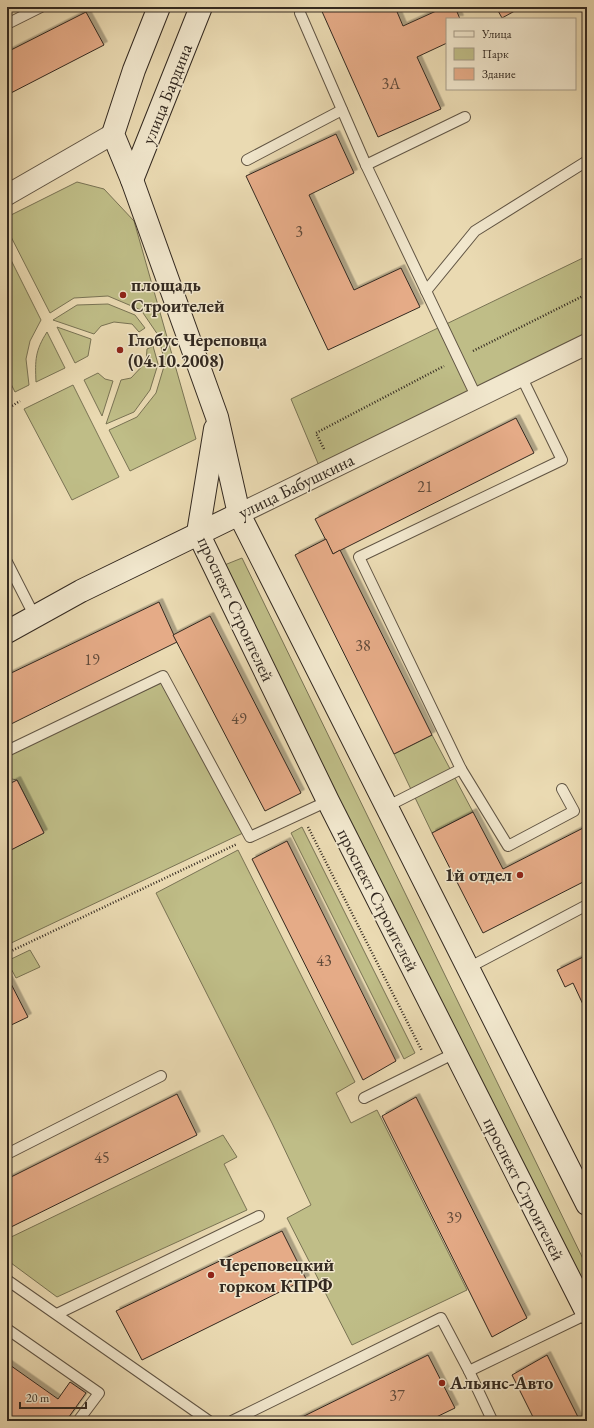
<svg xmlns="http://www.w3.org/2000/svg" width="594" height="1428" font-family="'EB Garamond',serif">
<defs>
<filter id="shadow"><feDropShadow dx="3.5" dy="-3.5" stdDeviation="0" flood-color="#0004"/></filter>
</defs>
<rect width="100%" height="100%" fill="#eadab2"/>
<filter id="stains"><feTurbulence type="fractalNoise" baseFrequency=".005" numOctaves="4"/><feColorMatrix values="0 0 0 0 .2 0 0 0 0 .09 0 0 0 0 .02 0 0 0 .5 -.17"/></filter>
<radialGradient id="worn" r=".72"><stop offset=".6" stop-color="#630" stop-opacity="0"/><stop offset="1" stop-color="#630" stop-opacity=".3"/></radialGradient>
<g fill="#bfbd87" stroke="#797354">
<path d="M77 182 104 189 134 221 196 439 130 471 109 430 137 417 156 393 165 363 158 335 141 310 108 296 74 298 50 313 7 229V217Z"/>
<path d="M7 252 41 320 30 341 26 359 29 385 15 392 7 376Z"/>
<path d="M587 256V345L322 473 291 399Z"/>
<path d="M108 304 135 315 145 328 139 332 132 324 114 322 101 326 94 334 53 320 77 305Z"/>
<path d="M57 327 91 339 88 356 75 363Z"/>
<path d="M47 332 65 368 36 382C35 360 35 351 47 332Z"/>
<path d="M153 346 158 364 150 390 134 412 106 424 121 380 131 378 146 362 147 349Z"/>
<path d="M98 373 105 379 113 381 102 416 84 380Z"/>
<path d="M73 385 119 477 72 500 24 409Z"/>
<path d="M242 558 587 1267V1303L222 566Z"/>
<path d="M161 683 243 833 7 945V852L44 833 17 780 7 778V755Z"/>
<path d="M432 735 473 812 432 833 394 754Z"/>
<path d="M302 827 415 1053 404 1059 291 833Z"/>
<path d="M238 850 355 1082 336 1093 351 1123 377 1110 467 1290 352 1345 287 1218 311 1205 272 1123 156 893Z"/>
<path d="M30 950 40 967 16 978 7 961Z"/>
<path d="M223 1135 237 1157 224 1164 247 1210 57 1297 7 1260V1239Z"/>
</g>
<g fill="#e5ab87" stroke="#332920" filter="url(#shadow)">
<path d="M320 7H395L403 26 445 7H455L460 19H447V43L417 57 441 109 378 137Z"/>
<path d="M496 7H522L502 18Z"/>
<path d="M86 12 104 45 7 95V52Z"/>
<path d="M336 134 354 173 309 195 354 290 401 268 420 307 328 350 246 176Z"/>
<path d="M516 418 534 453 333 554 315 519Z"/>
<path d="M326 539 333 554 340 550 432 735 394 754 295 555Z"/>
<path d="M159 602 177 642 7 726V675Z"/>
<path d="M210 616 301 793 265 811 173 635Z"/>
<path d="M17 780 44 833 7 852V785Z"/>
<path d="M473 812 503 869 587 826V880L483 933 432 833Z"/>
<path d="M287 841 396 1061 363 1080 252 859Z"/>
<path d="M587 955V1013L573 983 565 987 557 970Z"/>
<path d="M7 976 28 1017 7 1027Z"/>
<path d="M177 1094 197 1135 7 1229V1179Z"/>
<path d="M416 1097 527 1318 492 1337 382 1116Z"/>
<path d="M282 1231 306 1279 142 1360 116 1311Z"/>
<path d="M428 1355 455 1408 428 1421H294Z"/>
<path d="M547 1355 580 1421H535L512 1375Z"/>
<path d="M7 1363 58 1399 70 1382 86 1393 66 1421H12L7 1418Z"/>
</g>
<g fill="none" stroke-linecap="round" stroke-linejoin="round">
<defs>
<g id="lane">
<path d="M300 13 366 165 477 398"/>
<path d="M7 24 41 7"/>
<path d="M247 160 342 110"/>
<path d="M366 165 465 117"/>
<path d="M426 291 475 231 587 161"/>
<path d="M7 562 35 617"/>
<path d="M9 750 163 676 250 837 328 801"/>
<path d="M461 769 508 846 574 811 562 789"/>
<path d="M386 807 461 769 359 557 562 460 521 376"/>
<path d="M468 968 587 905"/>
<path d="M364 1098 455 1053"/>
<path d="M7 1154 161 1076"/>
<path d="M7 1280 209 1421"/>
<path d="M57 1314 259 1216"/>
<path d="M7 1329 99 1393 78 1421"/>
<path d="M469 1371 492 1420 489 1421"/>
<path d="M232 1421 441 1318 469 1371 587 1314"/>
</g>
<g id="street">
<path d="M7 195 113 134"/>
<path d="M239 514 587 344"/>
</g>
<g id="secondary">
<path d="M159 7 134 70 113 134 132 180 217 417 239 514 587 1204"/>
<path d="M132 180 201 7"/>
<path d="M215 429 198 533 328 801 587 1313"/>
<path d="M7 632 81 591 239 514"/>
</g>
</defs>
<use href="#lane" stroke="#615544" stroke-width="12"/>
<use href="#street" stroke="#615544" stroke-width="22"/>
<use href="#secondary" stroke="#332920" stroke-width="24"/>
<g stroke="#332920" stroke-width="2.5" stroke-dasharray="1 2" stroke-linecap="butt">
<path d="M473 351 587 294"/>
<path d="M7 409 20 401"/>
<path d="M324 449 316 433 444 366"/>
<path d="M308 827 422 1051"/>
<path d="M7 953 237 844"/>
</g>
<use href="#lane" stroke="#f1e7cd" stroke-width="10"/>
<use href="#street" stroke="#f1e7cd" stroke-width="20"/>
<use href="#secondary" stroke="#f1e7cd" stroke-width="22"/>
</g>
<g fill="#8f2418" stroke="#f1e7cd" stroke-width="1.5">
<circle cx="123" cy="295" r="4"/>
<circle cx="120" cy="350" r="4"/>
<circle cx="520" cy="875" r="4"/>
<circle cx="211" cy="1275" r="4"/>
<circle cx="442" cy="1383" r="4"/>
</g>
<g text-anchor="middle" stroke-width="3" stroke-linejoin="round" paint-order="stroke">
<g font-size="16" fill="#604a3a">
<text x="391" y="89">3А</text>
<text x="299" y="237">3</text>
<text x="425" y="492">21</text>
<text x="363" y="651">38</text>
<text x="92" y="665">19</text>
<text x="239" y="724">49</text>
<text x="324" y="966">43</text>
<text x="102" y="1163">45</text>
<text x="454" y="1223">39</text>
<text x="397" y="1401">37</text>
</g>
<g font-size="18" fill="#332920" stroke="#f1e7cd">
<text transform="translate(167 94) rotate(-68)" y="6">улица Бардина</text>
<text transform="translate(296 486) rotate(-26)" y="6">улица Бабушкина</text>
<text transform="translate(236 609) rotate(65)" y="6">проспект Строителей</text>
<text transform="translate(378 900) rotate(63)" y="6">проспект Строителей</text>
<text transform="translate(524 1189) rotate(63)" y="6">проспект Строителей</text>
</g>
<g font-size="18" font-weight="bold" fill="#332920" stroke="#f1e7cd" text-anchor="start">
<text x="131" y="291">площадь<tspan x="131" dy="21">Строителей</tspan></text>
<text x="128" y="346">Глобус Череповца<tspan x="128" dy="21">(04.10.2008)</tspan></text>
<text x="512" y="881" text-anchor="end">1й отдел</text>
<text x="219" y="1271">Череповецкий<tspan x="219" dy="21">горком КПРФ</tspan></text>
<text x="450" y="1389">Альянс-Авто</text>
</g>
</g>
<rect width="594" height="1428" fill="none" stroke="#eadab2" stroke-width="24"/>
<rect x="8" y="8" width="578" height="1412" fill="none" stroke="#332920" stroke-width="2"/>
<rect x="12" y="12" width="570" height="1404" fill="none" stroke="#332920"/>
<rect x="446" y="18" width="130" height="72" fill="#f1e7cd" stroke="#a59b88"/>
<rect x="454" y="31" width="20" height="6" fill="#f1e7cd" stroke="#a59b88"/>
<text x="482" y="38" font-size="12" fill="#332920">Улица</text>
<rect x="454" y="48" width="20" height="12" fill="#bfbd87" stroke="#a59b88"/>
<text x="482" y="58" font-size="12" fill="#332920">Парк</text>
<rect x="454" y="68" width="20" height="12" fill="#e5ab87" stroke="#a59b88"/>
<text x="482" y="78" font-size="12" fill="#332920">Здание</text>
<path d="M20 1402v6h66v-6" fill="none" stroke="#332920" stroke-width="2"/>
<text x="26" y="1402" font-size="12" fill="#332920" stroke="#f1e7cd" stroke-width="3" paint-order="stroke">20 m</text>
<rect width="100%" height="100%" filter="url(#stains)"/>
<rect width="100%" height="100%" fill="url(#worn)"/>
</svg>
